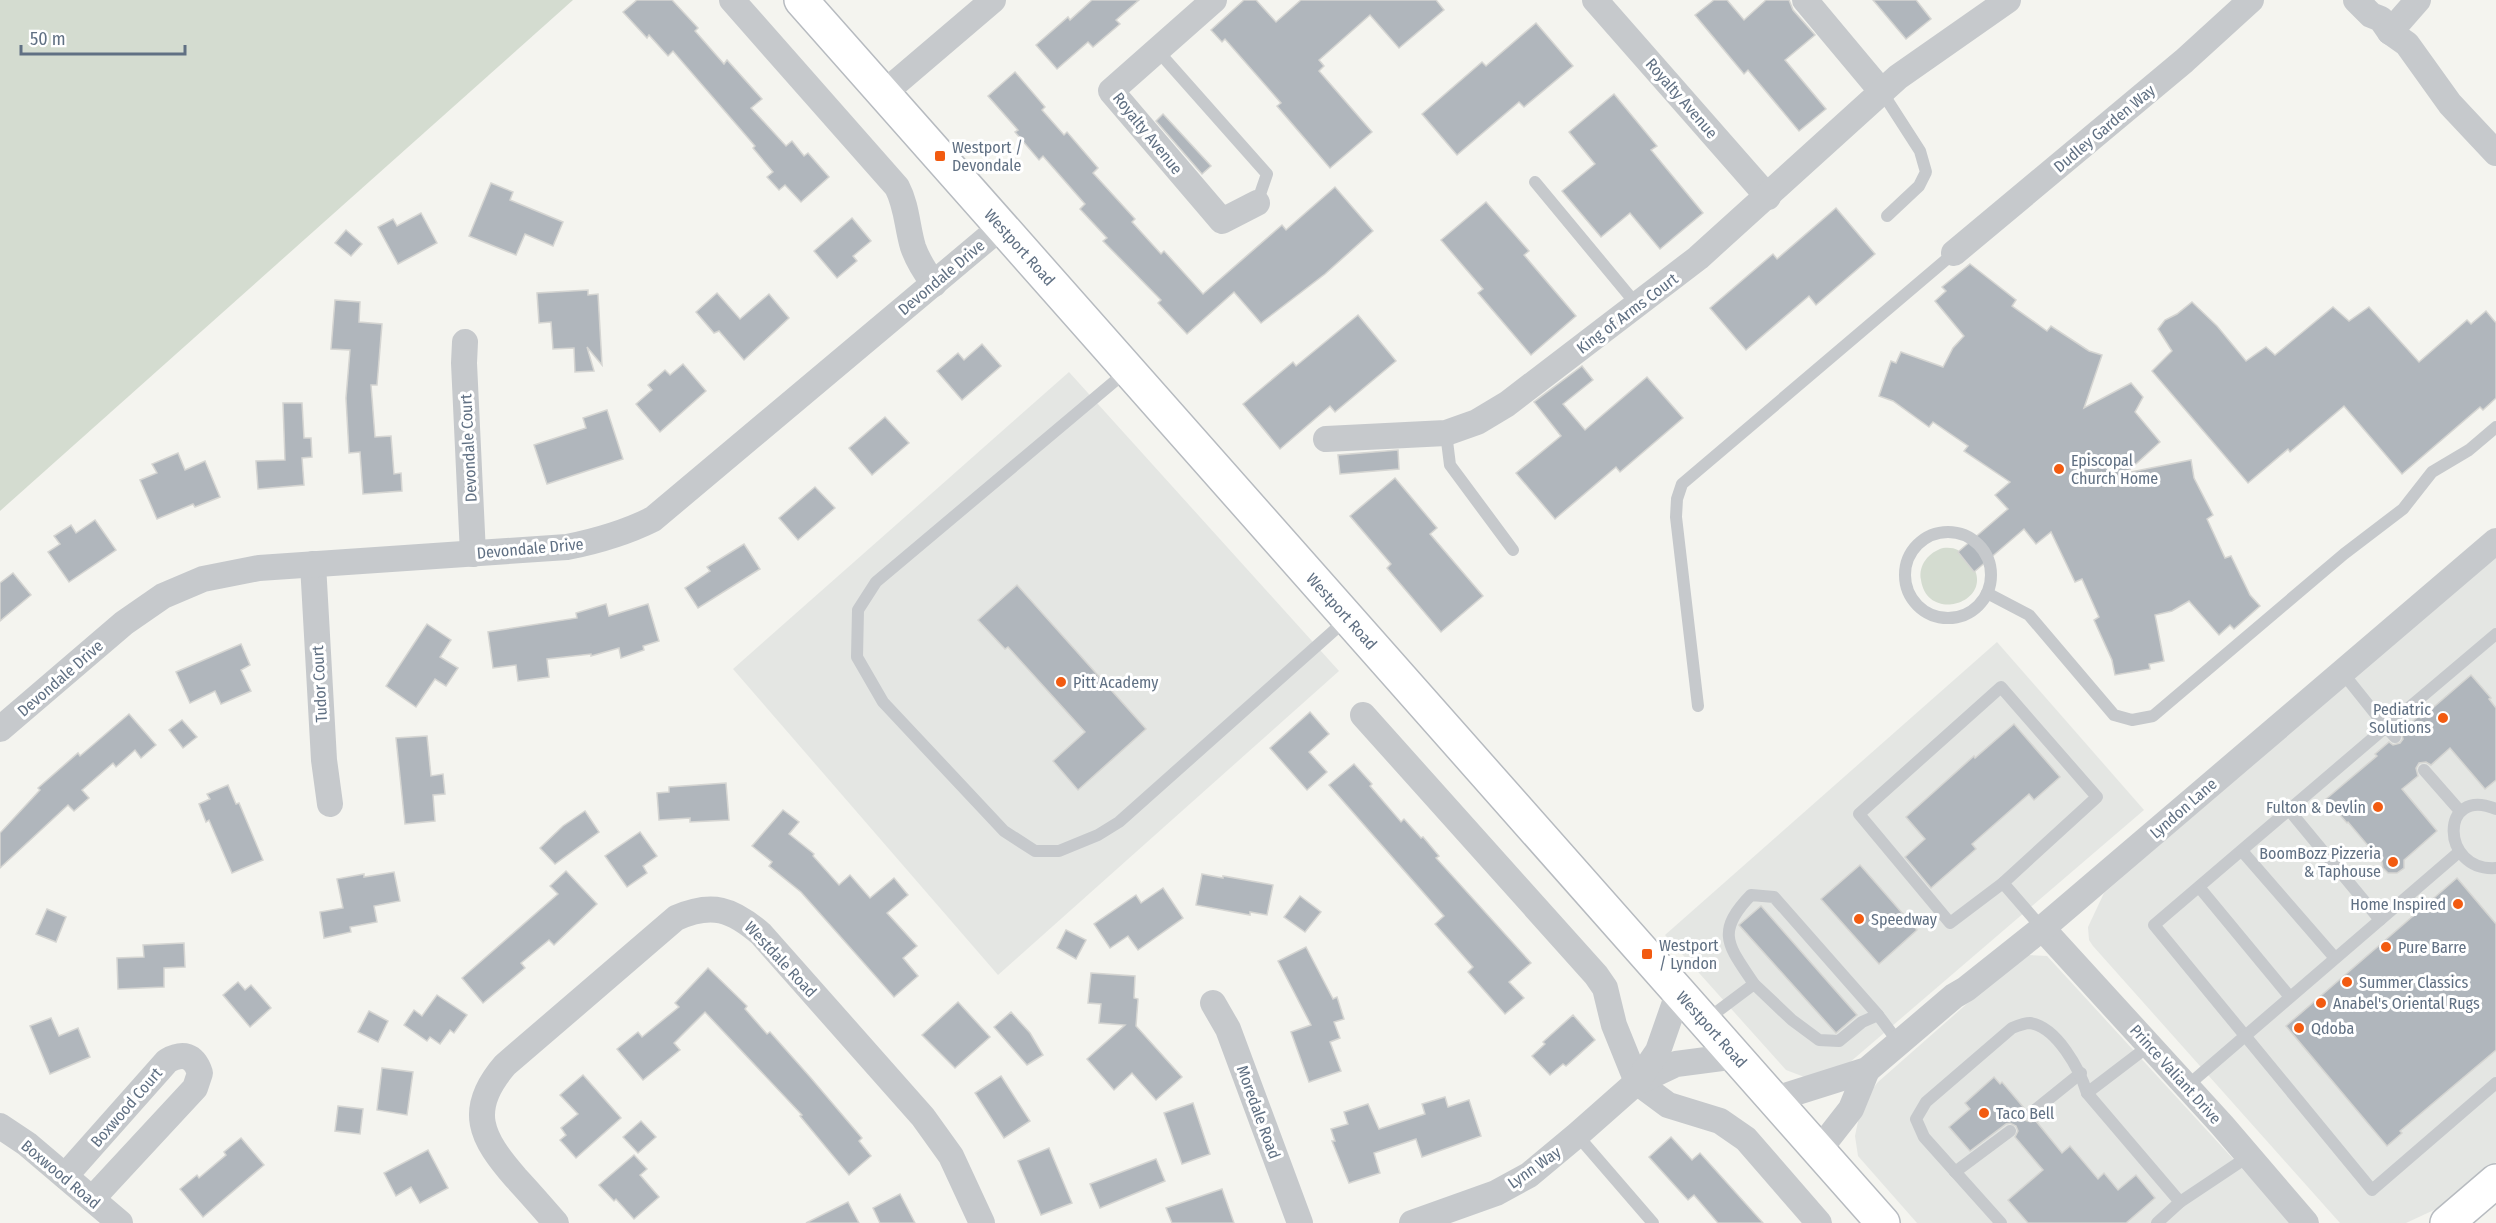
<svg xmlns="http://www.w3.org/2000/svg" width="2496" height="1223" font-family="'Fira Sans Condensed',sans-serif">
<rect width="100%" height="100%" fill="#f4f4ef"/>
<g fill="#e4e6e3">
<path d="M1069 372 1339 671 998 975 733 669Z"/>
<path d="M2496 554V1162L2447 1204 2406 1223H2340L2093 946 2089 940 2088 927 2104 893Z"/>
<path d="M1997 642 2144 810 1842 1069 1807 1078 1786 1070 1665 935Z"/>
<path d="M2028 955 2047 956 2292 1223H1917L1858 1156 1855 1136 1862 1102 1878 1082 2003 972Z"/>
</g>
<g fill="#d4dcd0">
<path d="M0 0H573L0 511Z"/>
<path d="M1943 548C1954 547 1959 549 1967 558 2004 599 1928 627 1921 580 1918 565 1929 552 1943 548Z"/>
</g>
<g fill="#b0b6bc" stroke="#d5d5d2" stroke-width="1.5">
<path d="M637 0H672L698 28 695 31 724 64 727 60 762 99 751 108 786 146 792 141 804 156 808 153 829 177 801 202 785 185 779 190 767 177 773 172 753 148 755 146 673 51 668 56 649 35 647 38 623 12Z"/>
<path d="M1092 0H1139L1116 20 1120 24 1093 47 1088 42 1057 69 1036 45 1068 17 1070 20Z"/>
<path d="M1244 0H1256L1276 22 1301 0H1436L1444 10 1399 48 1370 15 1319 60 1324 66 1319 71 1372 132 1330 168 1277 106 1281 103 1225 39 1222 42 1211 30Z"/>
<path d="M1714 0H1727L1744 20 1766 0H1789L1793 10 1815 35 1785 60 1826 109 1799 131 1748 70 1744 74 1695 15Z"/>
<path d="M1873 0H1916L1931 19 1906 39Z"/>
<path d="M1536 23 1573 66 1524 107 1519 102 1457 155 1422 114 1482 62 1486 66Z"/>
<path d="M1015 72 1045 107 1042 110 1064 135 1067 132 1098 168 1093 173 1135 219 1132 222 1161 254 1164 251 1203 294 1282 225 1286 230 1335 187 1373 231 1325 274 1261 323 1234 292 1187 334 1158 303 1161 300 1103 241 1107 238 1080 209 1085 204 1043 156 1039 160 1015 132 1018 130 988 96Z"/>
<path d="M1614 94 1657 146 1651 150 1703 213 1660 249 1630 213 1601 237 1562 191 1595 164 1569 132Z"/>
<path d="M1163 114 1211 166 1202 174 1156 121Z"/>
<path d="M491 183 513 192 510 200 563 222 553 246 525 234 516 255 469 236Z"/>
<path d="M1486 202 1529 251 1524 255 1576 316 1531 355 1478 293 1483 289 1441 240Z"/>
<path d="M1836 208 1875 254 1816 305 1809 296 1746 350 1710 308 1773 254 1777 259Z"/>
<path d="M421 213 437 243 398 264 378 227 393 219 397 226Z"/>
<path d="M852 218 871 241 853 256 857 261 837 278 814 251Z"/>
<path d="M346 230 362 244 351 256 335 243Z"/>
<path d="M1970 264 2016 300 2012 306 2047 331 2051 326 2089 351 2102 355 2084 408 2131 383 2143 397 2135 412 2160 442 2126 473 2191 460 2194 478 2213 515 2207 519 2225 558 2231 556 2250 595 2260 606 2234 629 2230 625 2219 635 2189 601 2172 611 2155 615 2164 661 2149 664 2150 669 2115 675 2112 660 2094 620 2099 617 2082 579 2075 582 2051 532 2036 544 2024 529 1974 572 1958 552 2008 509 1995 495 2010 482 1964 451 1968 446 1933 422 1929 427 1893 401 1879 396 1891 361 1896 363 1901 352 1943 367 1953 348 1964 336 1935 301 1946 291 1942 287Z"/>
<path d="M588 290V295L598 294 602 365 587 347 594 371 575 372 574 348 553 349 551 322 539 323 537 293Z"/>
<path d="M717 293 740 319 769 294 789 318 744 360 719 331 714 333 696 312Z"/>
<path d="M335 300 360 302 359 322 382 324 377 385H371L375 437 391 436 394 474 401 473 402 491 363 494 360 452 349 453 346 398 350 350 331 349Z"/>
<path d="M2192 302 2217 326 2246 361 2266 347 2275 355 2333 307 2349 321 2369 307 2419 362 2467 320 2471 324 2486 311 2496 323V398L2483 410 2480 407 2402 474 2344 406 2290 452 2288 449 2248 483 2152 371 2172 351 2158 329 2165 320 2177 314Z"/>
<path d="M1358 315 1396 361 1335 412 1330 406 1280 449 1243 404 1293 362 1296 366Z"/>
<path d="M982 344 1001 366 962 400 937 371 958 353 964 360Z"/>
<path d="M683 364 706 391 660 432 636 404 652 390 648 385 665 370 670 375Z"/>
<path d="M1582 366 1593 380 1563 404 1585 430 1647 377 1683 418 1620 472 1616 467 1555 519 1516 473 1561 436 1534 402Z"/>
<path d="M283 403H302L304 438H311L312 457 302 458 304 485 258 489 256 461 285 460Z"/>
<path d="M607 410 623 459 547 484 534 445 586 428 583 418Z"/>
<path d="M885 417 909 443 872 475 849 448Z"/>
<path d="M1398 450 1399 469 1340 474 1338 455Z"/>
<path d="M178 453 185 470 205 461 220 497 195 507 193 504 157 519 140 480 157 473 152 464Z"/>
<path d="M1395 478 1437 528 1430 534 1483 596 1441 632 1387 568 1391 564 1350 516Z"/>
<path d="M815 487 835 508 798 540 779 518Z"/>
<path d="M95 520 116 550 69 582 48 552 60 544 54 536 71 525 76 533Z"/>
<path d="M744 544 760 569 698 608 685 588 710 571 707 567Z"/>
<path d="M13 573 31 595 0 621V583Z"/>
<path d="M1017 585 1146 729 1078 790 1053 761 1085 732 1008 647 1005 649 978 620Z"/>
<path d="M606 604 609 616 648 604 659 641 643 646 644 650 621 658 619 648 591 656V654L547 659 549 677 518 681 516 665 493 668 488 632 577 618 576 613Z"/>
<path d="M427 624 451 640 440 657 458 668 446 686 435 679 416 707 386 686Z"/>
<path d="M241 644 250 665 241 670 251 691 221 704 215 691 190 703 176 672Z"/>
<path d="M2471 675 2491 698 2489 699 2496 708V780L2485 789 2450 748 2431 765 2426 762 2419 763 2416 768 2418 776 2402 789 2437 831 2404 860V868L2397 873H2388L2383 868 2382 862 2348 822 2347 823 2326 799 2377 756 2375 754 2389 742 2393 745 2400 743 2403 739 2401 731 2419 716 2421 718Z"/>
<path d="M1310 712 1329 734 1309 752 1327 772 1307 790 1270 748Z"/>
<path d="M129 714 156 745 141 758 135 750 116 767 113 763 82 790 89 798 74 811 68 805 0 868V833L40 790 38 788 78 753 80 756Z"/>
<path d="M182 720 197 737 183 748 169 730Z"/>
<path d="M2014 724 2060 777 2034 800 2029 794 1972 844 1976 849 1931 888 1905 857 1925 839 1906 817 1974 756 1975 758Z"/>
<path d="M427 736 431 776 443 774 445 794 433 795 435 821 405 824 396 738Z"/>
<path d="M1354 764 1372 784 1370 786 1401 822 1404 819 1421 838 1423 837 1439 856 1436 858 1531 963 1509 982 1524 998 1505 1014 1468 972 1473 967 1435 924 1444 916 1329 785Z"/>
<path d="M726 783 729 820 690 822V818L659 820 657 793 669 792V787Z"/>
<path d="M228 785 236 804 239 803 263 860 232 873 209 820 206 822 199 804 210 799 207 794Z"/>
<path d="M783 810 799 822 789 834 814 854 813 856 839 885 850 875 870 898 894 878 908 895 887 913 917 946 903 958 918 976 894 997 801 892 769 866 772 862 752 846Z"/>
<path d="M585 811 599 832 555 864 540 848 563 826Z"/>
<path d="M640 832 657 856 643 866 647 873 627 887 605 856Z"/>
<path d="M1860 865 1917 930 1879 964 1821 899Z"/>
<path d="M566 871 597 904 554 945 549 940 521 963 525 968 483 1003 462 978 558 894 550 886Z"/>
<path d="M394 872 400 901 374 906 377 922 350 927 351 932 324 938 320 912 343 908 337 879 364 874V877Z"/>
<path d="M1202 874 1223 878V876L1273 885 1267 915 1250 912V915L1196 905Z"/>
<path d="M2457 878 2496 924V1050L2400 1131 2402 1133 2387 1146 2286 1026Z"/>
<path d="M1163 888 1183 918 1138 950 1128 936 1110 948 1094 924 1136 895 1141 903Z"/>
<path d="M1300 896 1321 912 1305 932 1284 917Z"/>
<path d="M1761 906 1857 1015 1836 1033 1739 925Z"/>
<path d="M47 909 66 917 56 942 36 934Z"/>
<path d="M1066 930 1086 940 1076 959 1057 948Z"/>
<path d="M184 943 185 967 164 968V987L118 989 117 958 144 957 143 945Z"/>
<path d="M1306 947 1333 999 1337 997 1344 1019 1334 1022 1340 1038 1330 1042 1341 1071 1309 1082 1291 1032 1311 1025 1278 961Z"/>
<path d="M708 968 747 1006 745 1009 767 1034 770 1032 810 1077 862 1138 859 1141 871 1156 849 1175 800 1116 802 1115 705 1012 674 1043 680 1050 643 1080 617 1049 638 1032 642 1037 679 1007 675 1003Z"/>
<path d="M1091 973 1135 976 1134 998 1138 999 1136 1026 1182 1077 1156 1100 1132 1073 1114 1090 1087 1059 1125 1025 1099 1023 1101 1004 1088 1003Z"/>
<path d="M238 982 245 990 251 985 271 1008 250 1027 223 995Z"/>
<path d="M437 995 467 1015 454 1033 450 1030 440 1044 430 1037 427 1041 404 1025 414 1010 422 1016Z"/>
<path d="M958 1002 990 1037 955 1068 922 1035Z"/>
<path d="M369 1011 388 1021 378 1042 358 1032Z"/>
<path d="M1011 1012 1030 1033 1043 1055 1027 1065 994 1027Z"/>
<path d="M1573 1015 1595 1040 1566 1066 1563 1064 1550 1075 1532 1056 1545 1044 1543 1042Z"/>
<path d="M51 1018 59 1036 78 1028 90 1057 50 1074 30 1026Z"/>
<path d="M382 1068 413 1072 407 1115 377 1110Z"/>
<path d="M583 1075 621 1118 576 1158 560 1140 566 1135 561 1128 578 1114 560 1095Z"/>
<path d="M1001 1076 1030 1121 1004 1138 975 1093Z"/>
<path d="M1994 1077 2000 1084 2002 1082 2024 1108 2022 1115 2024 1120 2031 1122 2035 1120 2062 1153 2070 1146 2098 1179 2104 1173 2118 1190 2136 1175 2155 1198 2126 1223H2028L2008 1200 2043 1170 2015 1137 2018 1131 2016 1126 2010 1123 2006 1124 1970 1151 1949 1127 1970 1109 1965 1103Z"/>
<path d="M1445 1097 1448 1107 1469 1100 1481 1136 1422 1157 1416 1139 1374 1153 1380 1173 1349 1183 1332 1141H1335L1331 1129 1348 1124 1344 1112 1368 1104 1379 1129 1425 1114 1422 1104Z"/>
<path d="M1193 1103 1210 1154 1182 1164 1164 1113Z"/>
<path d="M338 1106 363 1109 360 1134 335 1131Z"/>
<path d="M641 1121 656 1137 638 1153 623 1137Z"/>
<path d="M1671 1137 1692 1160 1700 1153 1763 1223H1718L1694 1195 1688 1200 1649 1157Z"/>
<path d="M241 1138 264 1165 203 1217 180 1189 197 1175 199 1178 226 1155 224 1152Z"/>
<path d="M1049 1148 1072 1203 1041 1215 1018 1161Z"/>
<path d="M428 1150 448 1188 420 1203 411 1187 396 1196 384 1173Z"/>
<path d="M634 1155 647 1169 640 1175 659 1197 634 1219 616 1199 614 1201 599 1185Z"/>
<path d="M1156 1159 1165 1181 1100 1208 1090 1184Z"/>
<path d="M1222 1189 1234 1223H1172L1166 1208Z"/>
<path d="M900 1194 915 1223H880L873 1208Z"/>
<path d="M848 1202 859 1223H806Z"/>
</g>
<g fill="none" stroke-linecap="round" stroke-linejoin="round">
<defs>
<g id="secondary">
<path d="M801 0 1883 1223"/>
<path d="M2447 1223 2496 1181"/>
</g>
</defs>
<use href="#secondary" stroke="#b7bbc0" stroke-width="36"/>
<g stroke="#c6c9cc" stroke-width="12">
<path d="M1157 50 1267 174 1257 203"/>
<path d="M1882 92 1920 151 1926 172 1919 186 1887 216"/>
<path d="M1535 182 1637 305"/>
<path d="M1128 370 876 582 858 610 857 657 883 702 1004 831 1035 851H1059L1098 835 1119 822 1347 619"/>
<path d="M1446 433 1450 465 1513 550"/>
<circle cx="1948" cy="575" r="43"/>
<path d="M1987 593 2029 615 2114 715 2132 720 2153 716 2344 554 2403 509 2432 472 2469 450 2496 427"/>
<path d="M2342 672 2386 727 2496 634"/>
<path d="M2001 687 2097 797 2003 883 1950 923 1859 814Z"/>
<path d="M1698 706 1676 517 1677 499 1682 484 1954 253"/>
<path d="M2395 737 2386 727 2154 925 2372 1190 2496 1083"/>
<path d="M2424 770 2460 811"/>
<path d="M2496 809C2439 785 2440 872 2496 868"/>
<path d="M2289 810 2380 920"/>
<path d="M2242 851 2335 958"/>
<path d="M2003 883 2042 928"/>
<path d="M2199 887 2290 997"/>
<path d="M1754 984C1729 946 1714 933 1751 895L1774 897 1878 1015"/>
<path d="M1706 1020 1754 984 1792 1020 1819 1040 1839 1041 1862 1022 1878 1015 1899 1043"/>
<path d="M2187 1086 2459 852"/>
<path d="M2087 1093 2150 1045"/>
<path d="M2030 1114 2081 1073"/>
<path d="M1577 1135 1653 1223"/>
<path d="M1955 1172 2010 1131"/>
<path d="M2180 1202 2249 1156"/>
<path d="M2001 1223 1924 1137 1916 1119 1926 1102 2012 1028C2017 1026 2025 1023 2030 1023 2057 1027 2080 1070 2087 1093L2180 1202 2157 1223"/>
</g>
<g stroke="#c6c9cc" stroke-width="26">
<path d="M732 0 897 187C907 206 907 227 913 247 918 261 925 272 934 284"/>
<path d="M1214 0 1111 91 1222 221 1257 203"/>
<path d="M1595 0 1768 197"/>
<path d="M1805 0 1882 92"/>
<path d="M2356 0 2371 15 2381 19 2390 32 2407 44 2450 104 2496 153"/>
<path d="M2390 32 2418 0"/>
<path d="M884 93 993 0"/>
<path d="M1954 253 2184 61 2251 0"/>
<path d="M465 342 464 363 473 554"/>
<path d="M1326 439 1446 433 1477 422 1507 404 1698 258 1898 77 2008 0"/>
<path d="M313 564 324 760 330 804"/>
<path d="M1363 715 1596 975 1605 988 1614 1025 1637 1082 1668 1105 1720 1121 1746 1139 1819 1223"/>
<path d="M0 729 124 623 163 596 203 579 259 568 567 547C597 541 625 533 653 519L1002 226"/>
<path d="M2042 928 2222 1125 2306 1223"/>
<path d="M1213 1003 1228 1029 1300 1223"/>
<path d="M1638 1082 1676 1064 1737 1056"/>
<path d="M1775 1099 1867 1070 1954 996 1966 989 2045 926 2496 541"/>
<path d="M0 1126 27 1144 120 1223"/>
<path d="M1819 1150 1851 1109 1867 1070"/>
<path d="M65 1176 167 1061C183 1052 194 1055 200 1073L195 1088 92 1199"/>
<path d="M556 1223C543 1208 530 1193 516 1178 481 1138 466 1110 505 1065L676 918C712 902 732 909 761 934L923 1117 951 1156 982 1223"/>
<path d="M1412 1223 1496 1193 1529 1175 1577 1135 1637 1082 1658 1051 1679 991"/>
</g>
<use href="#secondary" stroke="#fff" stroke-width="33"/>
</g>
<g fill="#f25b11" stroke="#fff" stroke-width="2">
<rect x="934" y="150" width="12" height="12" rx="3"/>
<circle cx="2059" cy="469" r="6"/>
<circle cx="1061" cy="682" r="6"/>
<circle cx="2443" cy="718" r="6"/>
<circle cx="2378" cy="807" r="6"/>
<circle cx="2393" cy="862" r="6"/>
<circle cx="2458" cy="904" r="6"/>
<circle cx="1859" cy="919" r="6"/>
<circle cx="2386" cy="947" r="6"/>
<rect x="1641" y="948" width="12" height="12" rx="3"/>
<circle cx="2347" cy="982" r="6"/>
<circle cx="2321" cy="1003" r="6"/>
<circle cx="2299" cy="1028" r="6"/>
<circle cx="1984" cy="1113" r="6"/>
</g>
<g text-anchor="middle" stroke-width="6" stroke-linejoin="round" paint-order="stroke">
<g font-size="16" fill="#607083" stroke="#fff">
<text transform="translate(1682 98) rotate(49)" y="6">Royalty Avenue</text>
<text transform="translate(2104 128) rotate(-40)" y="6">Dudley Garden Way</text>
<text transform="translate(1148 133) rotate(51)" y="6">Royalty Avenue</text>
<text transform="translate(1020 247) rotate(48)" y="6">Westport Road</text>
<text transform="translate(941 277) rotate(-40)" y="6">Devondale Drive</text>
<text transform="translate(1627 313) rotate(-37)" y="6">King of Arms Court</text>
<text transform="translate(468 448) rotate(-93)" y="6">Devondale Court</text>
<text transform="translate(530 548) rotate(-5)" y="6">Devondale Drive</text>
<text transform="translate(1342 611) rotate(48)" y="6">Westport Road</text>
<text transform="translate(60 678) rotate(-41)" y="6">Devondale Drive</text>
<text transform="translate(319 684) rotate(-93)" y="6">Tudor Court</text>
<text transform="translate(2183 808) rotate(-41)" y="6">Lyndon Lane</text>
<text transform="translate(781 959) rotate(47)" y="6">Westdale Road</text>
<text transform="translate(1712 1029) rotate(48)" y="6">Westport Road</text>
<text transform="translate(2176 1074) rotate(48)" y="6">Prince Valiant Drive</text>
<text transform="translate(126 1107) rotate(-49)" y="6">Boxwood Court</text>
<text transform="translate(1259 1112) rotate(70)" y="6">Moredale Road</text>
<text transform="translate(1534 1167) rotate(-35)" y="6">Lynn Way</text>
<text transform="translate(61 1174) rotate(40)" y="6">Boxwood Road</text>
</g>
<g font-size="16" fill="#607083" stroke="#fff" text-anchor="start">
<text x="952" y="153">Westport /<tspan x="952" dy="18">Devondale</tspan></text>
<text x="2071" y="466">Episcopal<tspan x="2071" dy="18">Church Home</tspan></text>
<text x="1073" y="688">Pitt Academy</text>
<text x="2431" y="715" text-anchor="end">Pediatric<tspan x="2431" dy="18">Solutions</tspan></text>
<text x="2366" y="813" text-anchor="end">Fulton &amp; Devlin</text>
<text x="2381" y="859" text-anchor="end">BoomBozz Pizzeria<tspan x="2381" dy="18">&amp; Taphouse</tspan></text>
<text x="2446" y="910" text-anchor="end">Home Inspired</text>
<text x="1871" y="925">Speedway</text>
<text x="1659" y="951">Westport<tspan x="1659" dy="18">/ Lyndon</tspan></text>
<text x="2398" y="953">Pure Barre</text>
<text x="2359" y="988">Summer Classics</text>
<text x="2333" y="1009">Anabel's Oriental Rugs</text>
<text x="2311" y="1034">Qdoba</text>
<text x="1996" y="1119">Taco Bell</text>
</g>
</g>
<path d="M21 45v9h164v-9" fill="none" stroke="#607083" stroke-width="3"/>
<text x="30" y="45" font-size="18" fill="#607083" stroke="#ffffff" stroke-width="4.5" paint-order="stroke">50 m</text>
</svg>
